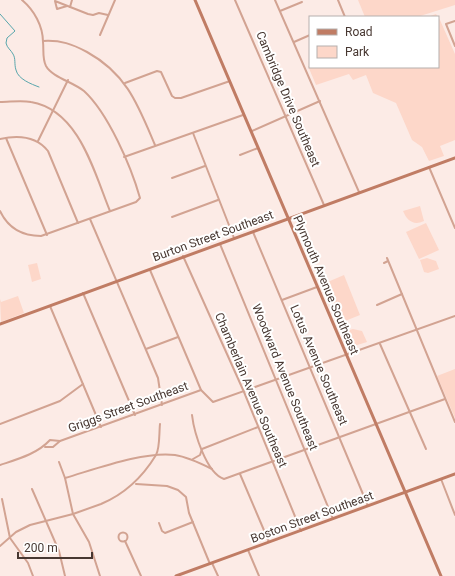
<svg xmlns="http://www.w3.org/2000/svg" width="455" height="576" font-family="Roboto,sans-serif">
<rect width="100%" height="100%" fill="#fcebe6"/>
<g fill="#fdd7c9">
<path d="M358 0H455V5L417 17H365Z"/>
<path d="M436 14 440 20 455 54V140L440 146 444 156 429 161 422 147 412 140 396 103 373 93 366 75 353 80 349 74 316 85 308 66 438 67V17H427Z"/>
<path d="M420 206 424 221C414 226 407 221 403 211Z"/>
<path d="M426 223 439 250 419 259 406 232Z"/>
<path d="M427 258 436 261 439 269 428 273 424 272 420 260Z"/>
<path d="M37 263 41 279 32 282 28 265Z"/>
<path d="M344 275 360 315 340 323 323 284Z"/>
<path d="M18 296 24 313 1 322 0 299 1 302Z"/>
<path d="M353 329 362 331 367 342 354 346 351 345 346 331Z"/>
<path d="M455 369V418L437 376Z"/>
</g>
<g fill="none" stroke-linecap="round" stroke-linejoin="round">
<path stroke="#59a6ac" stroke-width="1" d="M0 14 15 31 7 38 6 43C7 48 11 50 13 54 16 59 14 64 16 70 18 79 31 84 39 87"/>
<g stroke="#d2a392" stroke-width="2">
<path d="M235 0 324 205"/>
<path d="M275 0 359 192"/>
<path d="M338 0 345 17"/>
<path d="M67 6 57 9 55 1 88 14 93 15 99 13 108 15"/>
<path d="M70 7 72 0"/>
<path d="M280 11 302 2"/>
<path d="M455 21 446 24 455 46"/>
<path d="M100 35 115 0"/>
<path d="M43 41C61 40 72 44 87 52 127 74 138 105 155 145"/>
<path d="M294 42 310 35"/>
<path d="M125 83 157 71 161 72 172 96 175 98H181L230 81"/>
<path d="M0 102C10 102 21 100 31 102 79 110 94 172 110 211"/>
<path d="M252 131 320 101"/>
<path d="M193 133 234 238"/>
<path d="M6 138 47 235"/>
<path d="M0 139C18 135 36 136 48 151L78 223"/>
<path d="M38 141 68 80"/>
<path d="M240 155 258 148"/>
<path d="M124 157 243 115"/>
<path d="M429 167 455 228"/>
<path d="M172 178 205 166"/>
<path d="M0 211C8 228 22 236 41 236L136 202 140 198C131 166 108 113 84 91 73 82 52 77 46 66 42 58 44 50 43 42 43 26 34 10 22 0"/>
<path d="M172 217 218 200"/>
<path d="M90 219 158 378 162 405"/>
<path d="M253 232 368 506"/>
<path d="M220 244 333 519"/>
<path d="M183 256 244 392 301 531"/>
<path d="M387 258 455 422"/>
<path d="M384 263 388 261"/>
<path d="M150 270 201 390 213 402 455 316"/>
<path d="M83 293 135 415"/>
<path d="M282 300 317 287"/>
<path d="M377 305 402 294"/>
<path d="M50 306 101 427"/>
<path d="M380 344 426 449"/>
<path d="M146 349 178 337"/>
<path d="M192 415C194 432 206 473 224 479L445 399"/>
<path d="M0 424 60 401 83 384"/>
<path d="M45 447H53L60 441 201 390"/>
<path d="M193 459 200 455 202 449 258 427"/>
<path d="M59 462 65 478 73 514 89 542 100 576"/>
<path d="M0 465C18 459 37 454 50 440L60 441"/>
<path d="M240 474 269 542"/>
<path d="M65 478C96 469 144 451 175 455 188 457 200 463 212 469"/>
<path d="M441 479 455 515"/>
<path d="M136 484 167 486 178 490 186 497 189 513 210 564"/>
<path d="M32 489 59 551 65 576"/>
<path d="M2 499 10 538 28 563 33 576"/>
<path d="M159 523 162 531 165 533 193 522"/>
<circle cx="123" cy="537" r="4.5"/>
<path d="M125 541 141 576"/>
<path d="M0 546 16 532 30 525 73 514 101 504C125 494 142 478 156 455 160 448 159 433 160 424"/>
<path d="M248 550 259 576"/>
<path d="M212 563 218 576"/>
</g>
<g stroke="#c07c64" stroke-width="3">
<path d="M195 0 441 576"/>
<path d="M0 324 455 158"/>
<path d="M176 576 455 474"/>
</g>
</g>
<g text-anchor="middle" stroke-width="4" stroke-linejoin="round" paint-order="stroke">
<g font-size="12" fill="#473731" stroke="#fff">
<text transform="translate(288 99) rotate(67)" y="4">Cambridge Drive Southeast</text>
<text transform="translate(213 236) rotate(-20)" y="4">Burton Street Southeast</text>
<text transform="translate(326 285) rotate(67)" y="4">Plymouth Avenue Southeast</text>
<text transform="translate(319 365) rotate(67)" y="4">Lotus Avenue Southeast</text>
<text transform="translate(285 377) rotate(68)" y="4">Woodward Avenue Southeast</text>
<text transform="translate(251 390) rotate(67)" y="4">Chamberlain Avenue Southeast</text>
<text transform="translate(128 407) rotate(-20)" y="4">Griggs Street Southeast</text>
<text transform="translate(312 517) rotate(-20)" y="4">Boston Street Southeast</text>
</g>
</g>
<rect x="309" y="16" width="130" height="52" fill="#ffffff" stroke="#b5afad"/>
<rect x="317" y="29" width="20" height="6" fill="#c07c64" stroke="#b5afad"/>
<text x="345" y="36" font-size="12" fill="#473731">Road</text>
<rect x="317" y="46" width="20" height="12" fill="#fdd7c9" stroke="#b5afad"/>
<text x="345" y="56" font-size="12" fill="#473731">Park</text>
<path d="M18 552v6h74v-6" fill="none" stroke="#473731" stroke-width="2"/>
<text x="24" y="552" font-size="12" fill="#473731" stroke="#ffffff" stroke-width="3" paint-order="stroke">200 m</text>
</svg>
